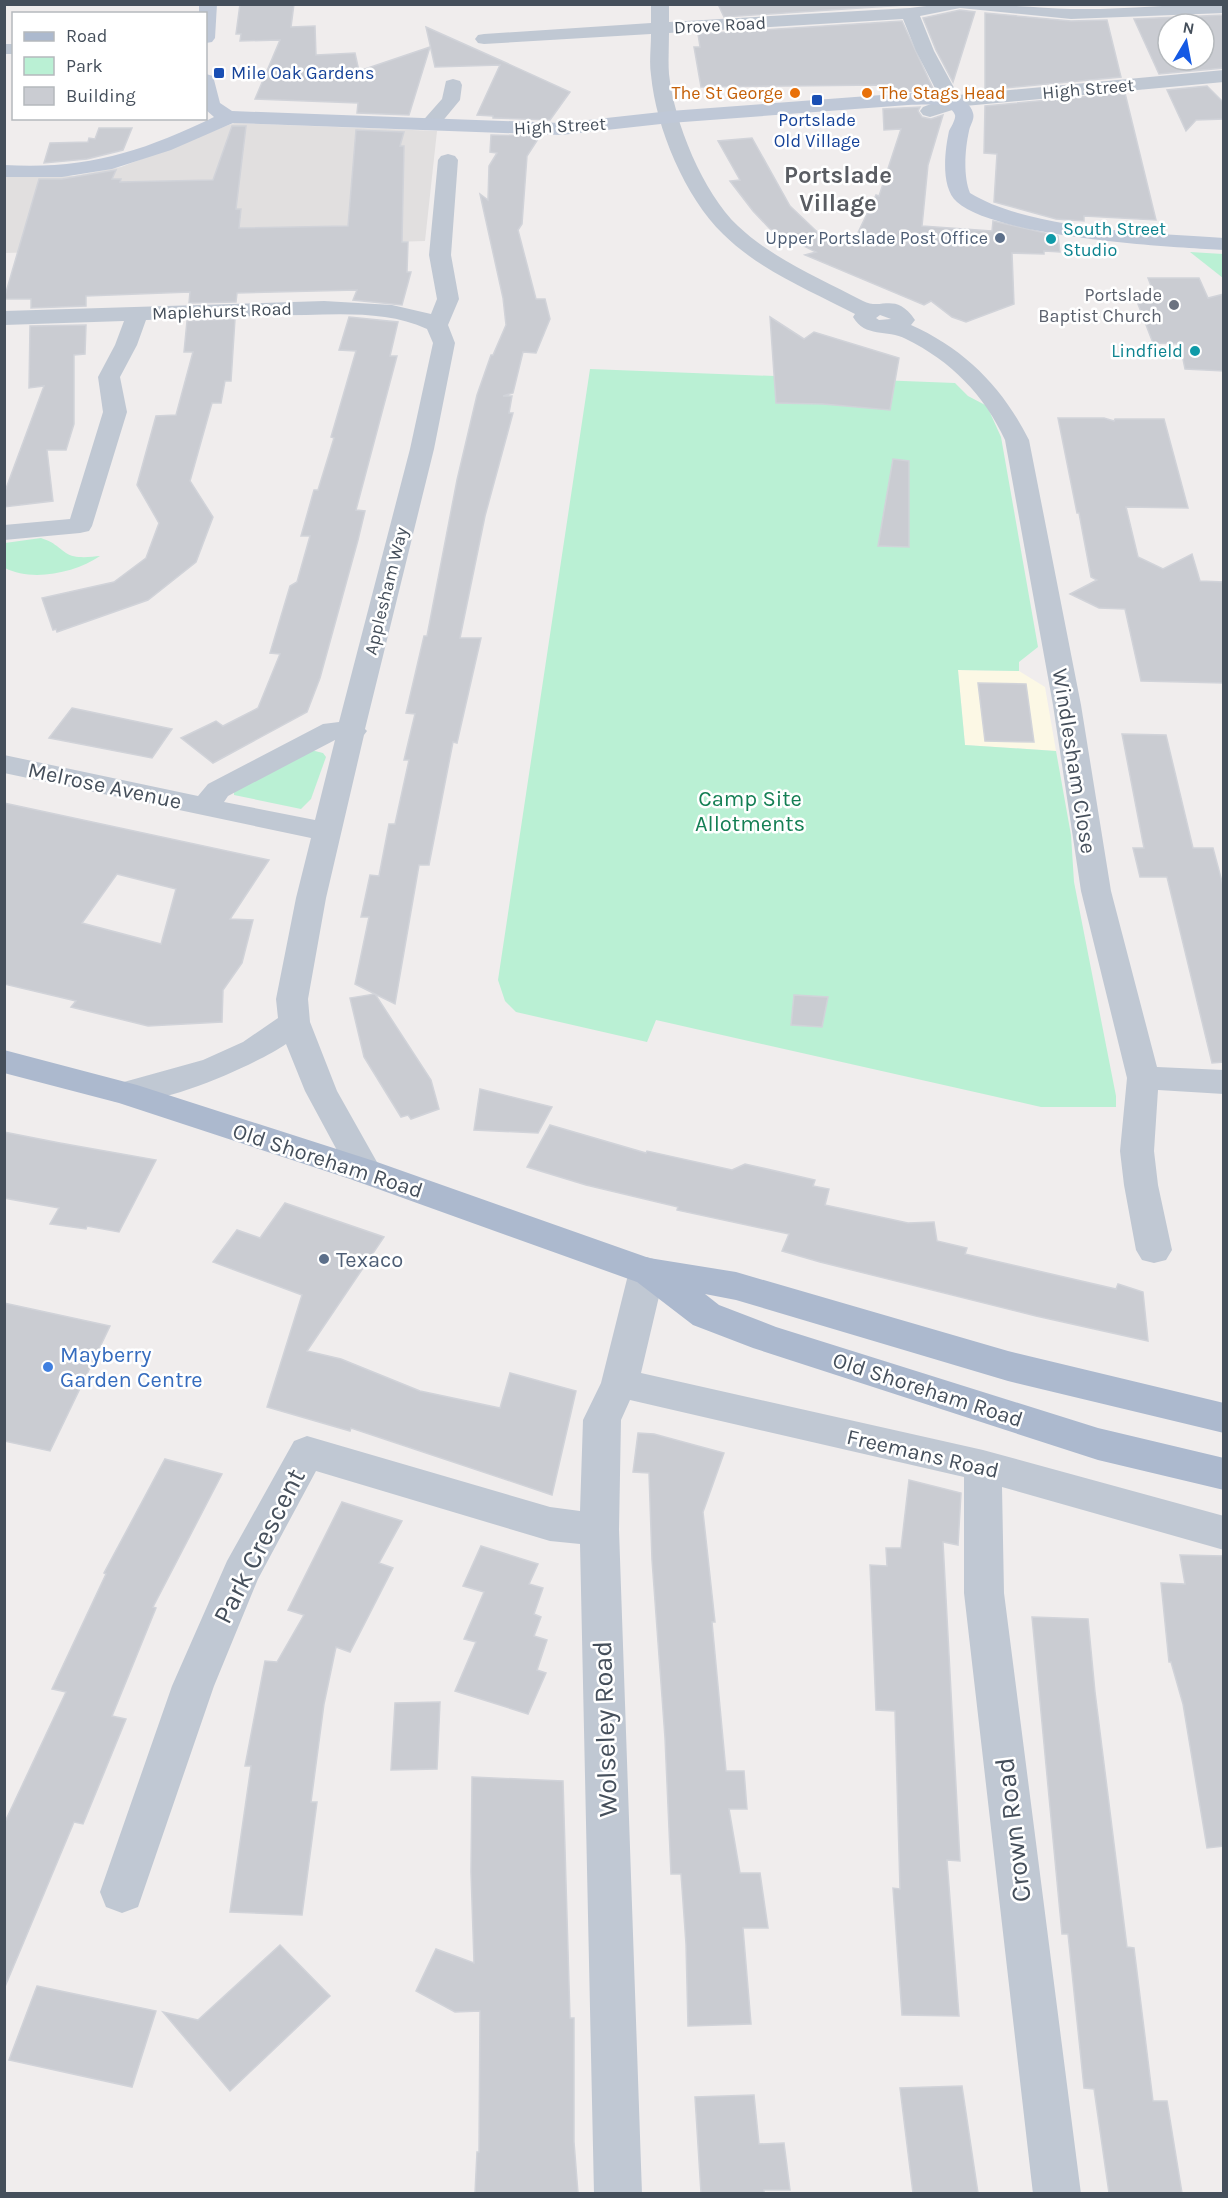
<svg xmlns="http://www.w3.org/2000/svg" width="1228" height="2198" font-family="Karla,sans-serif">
<rect width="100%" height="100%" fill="#f0eded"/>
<path fill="#fcf8e5" d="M958 670 1019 671 1045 687 1056 751 965 745Z"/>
<path fill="#e1dfdf" d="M234 123 437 131 425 241 5 253V176H73L121 167Z"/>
<g fill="#baf0d4">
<path d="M1190 252 1223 254V278Z"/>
<path d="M590 369 955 383 968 396 987 406 1001 437 1038 647 1019 662V671L958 670 965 745 1056 751 1071 835 1074 882 1116 1096V1107H1041L656 1020 647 1042 516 1012 505 1001 498 980Z"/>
<path d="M41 538C55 543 55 545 66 553 74 559 90 557 100 556 75 573 32 582 5 568V543Z"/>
<path d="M311 750 323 753 326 757 311 799 301 809 234 795V791Z"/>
</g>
<g fill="#caccd2" stroke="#d1d3d9" stroke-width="1.5" fill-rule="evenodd">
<path d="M240 4H294L291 27 315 26 316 55 355 53 359 71 430 47 409 115 357 113 358 103 255 99 280 40 240 41 241 34H236Z"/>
<path d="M718 4H921L724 17Z"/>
<path d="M960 10 975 12 953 82 936 50 923 18Z"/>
<path d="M985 13 1071 21 1107 20 1121 77 985 90Z"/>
<path d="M1224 15V68L1159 74 1134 19ZM1168 24H1204V60H1168Z"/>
<path d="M902 21 935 93 908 91 882 93V85L701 87 694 47H700L698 34Z"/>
<path d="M426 27 502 61 570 92 550 120 493 118V116L477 115 500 65 435 67Z"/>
<path d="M1207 86 1224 103V119L1196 120 1186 131 1167 90Z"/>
<path d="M1125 93 1156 220 1084 216V221L1056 219 994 202 997 154 984 153 985 106Z"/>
<path d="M920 107 918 111 922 117 931 119 943 115 928 165 922 226 992 231 993 221 1058 236 1060 252 1044 251V254L1012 253 1014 304 966 322 952 317 931 301 924 305 805 255 816 252 770 229 753 211 730 181 740 180 718 141 752 138 790 206 832 246 848 240 853 243 876 195 879 196 901 129 884 130 883 109Z"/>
<path d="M232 126H246L236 209H241L239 228 348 226 356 130 404 132 400 146H404L402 242H408L407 272H411L402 305 353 300 357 290 237 293 236 302 189 303 190 292 86 296V306L31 308V299H4L39 179H62L116 170 112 179H121L120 182 213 180Z"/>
<path d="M99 128H132L123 150 87 159 44 163 50 143 88 142 89 138 95 139Z"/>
<path d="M491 135 540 136 527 156 522 224 518 230 536 299H545L550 319 536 353 523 352 513 393 503 396H512L509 413H513L485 516 460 638H481L457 743 453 742 429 865H419L395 1004 375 994 431 1080 439 1109 411 1119 408 1115 401 1117 364 1057 350 998 375 994 355 984 369 917H361L370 875 379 876 389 824H395L409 760H404L415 714 406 713 424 636H427L457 480 477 395 491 355H493L506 325 503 298 480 194 488 200 489 166 497 153 490 152Z"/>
<path d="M1148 278H1199L1208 298 1224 294V371L1185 369 1180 344 1153 343 1133 291H1153Z"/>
<path d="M349 317 398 322 390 356H397L356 510 365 511 358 540 320 678 307 712 213 763 181 738 216 721 223 726 258 708 280 654 270 653 290 586 297 582 310 536H301L314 490H318L334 438 331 437 356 351 339 350Z"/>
<path d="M770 317 804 339 814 332 899 358 890 410 823 404 776 403Z"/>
<path d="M235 319 231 381H225L221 403H212L210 410 190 481 213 517 196 562 148 600 57 632 56 629 53 630 42 598 114 582 146 558 159 523 137 485 156 416 176 415 193 352H184L187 321Z"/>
<path d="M86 325 85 354 74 355V424L66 450H47L53 501 4 507V494L44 386 29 388 30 326Z"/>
<path d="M1058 418H1104L1114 421 1115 419H1164L1188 508 1126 507 1138 557 1163 569 1192 554 1200 581 1224 582V683L1141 681 1125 609 1099 608 1070 594 1097 580 1091 577 1079 513H1077Z"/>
<path d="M893 459 909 461V547L878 546Z"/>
<path d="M978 683 1026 684 1034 742 985 741Z"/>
<path d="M72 708 172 729 152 758 49 738Z"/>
<path d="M1122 734 1166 735 1193 848H1213L1224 889V1062L1212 1063 1167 877H1140L1133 848H1144Z"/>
<path d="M4 803 269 860 230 919 253 920 242 963 223 990 222 1022 148 1026 71 1007 76 1001 4 984ZM117 874 176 889 161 944 82 923Z"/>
<path d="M794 995 828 997 822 1027 791 1025Z"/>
<path d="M480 1089 552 1107 538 1133 474 1130Z"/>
<path d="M550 1125 646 1153 647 1151 732 1170 745 1164 815 1180 813 1186 829 1189 825 1205 908 1223 934 1222 937 1241 967 1248 965 1254 1116 1289 1118 1284 1143 1292 1148 1341 1036 1316 820 1262 782 1251 789 1234 677 1210 678 1207 586 1185 527 1167Z"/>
<path d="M4 1132 60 1143 156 1160 119 1232 87 1226 86 1229 50 1224 59 1208 4 1198Z"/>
<path d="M285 1203 384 1237 307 1351 341 1359 420 1391 500 1408 510 1373 576 1391 552 1495 351 1428 350 1431 267 1407 302 1295 213 1262 237 1230 260 1238Z"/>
<path d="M4 1303 110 1326 50 1451 4 1441Z"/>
<path d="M638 1433 654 1434 724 1453 703 1512 715 1622H712L726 1771H744L747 1809H729L740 1873H760L768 1928H743L751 2024 688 2026 686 1944 681 1874H671L665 1738 652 1560 649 1473 633 1472Z"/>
<path d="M165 1459 222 1474 153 1607 156 1608 112 1716 126 1719 83 1824 74 1822 4 1989V1824L66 1692 52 1689 106 1574 104 1573Z"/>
<path d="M909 1480 961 1493 958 1545 943 1542 960 1861 947 1860 959 2016 902 2015 893 1888 900 1889 895 1711 876 1710 870 1565 887 1566 886 1548H901Z"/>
<path d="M342 1502 402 1521 379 1563 393 1568 350 1652 336 1647 324 1704 311 1802H317L302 1915 230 1912 251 1766H245L265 1661 277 1662 304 1615 288 1610Z"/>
<path d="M481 1546 538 1564 529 1584 543 1588 534 1614 541 1617 534 1636 547 1640 537 1670 546 1673 528 1714 455 1691 476 1642 464 1639 484 1592 463 1586Z"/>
<path d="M1180 1555 1224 1556V1846L1207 1848 1183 1704 1171 1662H1169L1161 1583 1185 1584Z"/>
<path d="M1032 1617 1088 1619 1095 1692 1127 1947 1134 1948 1153 2101H1167L1182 2193H1109L1094 2089 1084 2088 1068 1934H1062Z"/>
<path d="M440 1702 437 1769 391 1770 395 1703Z"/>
<path d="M472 1777 563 1781 570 2018H574V2142L578 2193H475L477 2152H479L480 2011 455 2012 416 1991 436 1949 474 1963 471 1872Z"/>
<path d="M280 1945 330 1996 230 2091 163 2012 198 2020Z"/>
<path d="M37 1986 156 2011 132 2087 9 2060Z"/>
<path d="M962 2086 978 2193H913L900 2088Z"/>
<path d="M754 2095 759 2144 784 2143 790 2190H764V2193H701L695 2097Z"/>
</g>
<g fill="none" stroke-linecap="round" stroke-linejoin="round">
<g fill="#c0c8d3" fill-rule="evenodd">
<path d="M651 4H669V22L910 8C963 0 1018 7 1071 9 1122 10 1173 4 1224 4V13L1071 19 960 8 920 16 934 51 958 95 1224 70V82L965 106 930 117 923 115 920 111 923 107 941 100 916 51 903 19 669 33C669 47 668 61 669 74 674 122 703 193 738 226 773 259 821 279 863 301 882 311 895 291 915 320L911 325C965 349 1003 388 1029 440L1081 705 1111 891 1157 1067 1224 1070V1094L1158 1090 1154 1151 1158 1185 1172 1250 1166 1260 1154 1263 1142 1260 1136 1250 1124 1185 1120 1151 1127 1078 1081 891 1053 705 1005 440C984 395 951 361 906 339 887 329 865 338 853 317L855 314C811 291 759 270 723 234 685 197 656 128 651 75 649 62 651 48 651 34L484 44 478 43 475 39 478 35 484 34 651 23ZM880 315 891 319 879 320 876 318Z"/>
<rect x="4" y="44" width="10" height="10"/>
<path d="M453 79 460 81 462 85 460 100 436 129H422L419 125 442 99 446 81Z"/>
<path d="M448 154 455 156 458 160 451 255 459 299 448 325 455 343 434 449 365 729 367 731 364 735 326 898 308 999 310 1022 337 1091 382 1171 377 1180 365 1184 353 1180 305 1091 286 1044C254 1066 150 1112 113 1101L109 1093 113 1085 203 1060 243 1042 278 1018 276 999 296 898 311 838 4 773V755L198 796 208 784 323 724 339 722 410 449 433 343 427 329C390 312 346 314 306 315 252 315 199 319 146 320L137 345 120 377 127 412 92 526 89 531 80 533 4 540V525L70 519 103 412 98 377 115 345 124 321 4 325V311L324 301 392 305 431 314 437 299 429 255 438 160 441 156ZM335 740 315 820 224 802 228 796Z"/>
<path d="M647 1257 660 1261 665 1271 641 1373 983 1450 1224 1516V1550L1002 1487 1004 1593 1081 2194H1033L964 1593V1477L630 1400 621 1420 619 1530 642 2194H594L580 1544 550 1541 316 1471 258 1579 214 1686 138 1907 122 1913 106 1907 100 1892 172 1686 227 1561 294 1441 307 1436 550 1507 580 1511 583 1420 601 1383 629 1271 634 1261Z"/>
</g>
<g fill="#bfc8d7" fill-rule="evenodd">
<path d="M199 4H217L215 38 212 42 206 43V14H199Z"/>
<path d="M206 74 213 76 220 103 232 111 561 123 670 111 908 93 952 96C961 98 971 104 973 113 975 119 970 125 969 131 965 149 963 176 970 193 1030 230 1152 233 1224 238V250C1166 247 997 237 957 202 940 187 945 150 949 131 951 127 956 119 955 115 954 112 951 109 949 108 938 103 920 105 908 105L670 123 561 135 233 123 171 150 112 169 62 177H4V165C85 170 142 152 214 117L206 110Z"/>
</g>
<path fill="#acb9ce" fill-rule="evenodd" d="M4 1050 137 1085 377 1162 649 1258 736 1272 1008 1351 1224 1403V1433L1008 1381 736 1300 705 1294 719 1305 776 1327 1098 1428 1224 1458V1490L1098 1460 753 1348 693 1325 637 1282 353 1180 119 1103 4 1073Z"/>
</g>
<g fill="#1a4fb4" stroke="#fff" stroke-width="2">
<rect x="213" y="67" width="12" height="12" rx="3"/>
<rect x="811" y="94" width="12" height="12" rx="3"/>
</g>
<g fill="#e8710a" stroke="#fff" stroke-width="2">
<circle cx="795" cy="93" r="6"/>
<circle cx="867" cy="93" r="6"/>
</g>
<g fill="#5c6f8a" stroke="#fff" stroke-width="2">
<circle cx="1000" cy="238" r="6"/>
<circle cx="324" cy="1259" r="6"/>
</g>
<g fill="#0f9aa8" stroke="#fff" stroke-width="2">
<circle cx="1051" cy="239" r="6"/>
<circle cx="1195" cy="351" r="6"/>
</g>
<circle fill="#6b7280" stroke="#fff" stroke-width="2" cx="1174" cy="305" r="6"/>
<circle fill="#3f7fe0" stroke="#fff" stroke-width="2" cx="48" cy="1367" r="6"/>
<g text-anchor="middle" stroke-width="5" stroke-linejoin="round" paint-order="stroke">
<g font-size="18" fill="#454f5b" stroke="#fff">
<text transform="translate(720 25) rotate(-3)" y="6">Drove Road</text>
<text transform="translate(1088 89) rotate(-5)" y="6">High Street</text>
<text transform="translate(560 126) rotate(-3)" y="6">High Street</text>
<text transform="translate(222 311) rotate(-2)" y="6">Maplehurst Road</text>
<text transform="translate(386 591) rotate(-76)" y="6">Applesham Way</text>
</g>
<g font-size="18" fill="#164399" stroke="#fff" text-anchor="start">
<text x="231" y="79">Mile Oak Gardens</text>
<text x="817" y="126" text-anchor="middle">Portslade<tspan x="817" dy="21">Old Village</tspan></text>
</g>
<g font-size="18" fill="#c56008" stroke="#fff" text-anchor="end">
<text x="783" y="99">The St George</text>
<text x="879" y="99" text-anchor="start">The Stags Head</text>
</g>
<g font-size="18" fill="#0d838f" stroke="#fff" text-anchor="start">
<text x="1063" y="235">South Street<tspan x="1063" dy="21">Studio</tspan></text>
<text x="1183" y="357" text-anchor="end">Lindfield</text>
</g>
<g font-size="18" fill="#4e5e75" stroke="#fff" text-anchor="end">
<text x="988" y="244">Upper Portslade Post Office</text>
</g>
<g font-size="18" fill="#5b616d" stroke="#fff" text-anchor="end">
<text x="1162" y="301">Portslade<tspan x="1162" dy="21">Baptist Church</tspan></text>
</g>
<g font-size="22" fill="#454f5b" stroke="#fff">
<text transform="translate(1075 761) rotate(81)" y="8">Windlesham Close</text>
<text transform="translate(105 785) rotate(12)" y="8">Melrose Avenue</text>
<text transform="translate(328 1160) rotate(18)" y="8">Old Shoreham Road</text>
<text transform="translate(928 1389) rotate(18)" y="8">Old Shoreham Road</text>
<text transform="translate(923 1453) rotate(13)" y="8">Freemans Road</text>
</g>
<g font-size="22" fill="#147f54" stroke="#fff">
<text x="750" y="806">Camp Site<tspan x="750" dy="25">Allotments</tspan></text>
</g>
<g font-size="22" fill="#4e5e75" stroke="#fff" text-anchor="start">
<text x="336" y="1267">Texaco</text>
</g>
<g font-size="22" fill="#366cbe" stroke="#fff" text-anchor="start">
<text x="60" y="1362">Mayberry<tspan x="60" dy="25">Garden Centre</tspan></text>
</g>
<g font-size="24" font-weight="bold" fill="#5a5d63" stroke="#fff">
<text x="838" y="183">Portslade<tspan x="838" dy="28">Village</tspan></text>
</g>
<g font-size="27" fill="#454f5b" stroke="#fff">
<text transform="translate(259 1546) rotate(-63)" y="9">Park Crescent</text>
<text transform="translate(605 1729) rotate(-92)" y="9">Wolseley Road</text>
<text transform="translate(1013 1830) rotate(-97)" y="9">Crown Road</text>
</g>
</g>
<rect width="1228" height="2198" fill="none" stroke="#454f5b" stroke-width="12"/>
<rect x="12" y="12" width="195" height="108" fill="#ffffff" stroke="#b5b9bd" stroke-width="1.5"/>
<rect x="24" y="32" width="30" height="9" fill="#acb9ce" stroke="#b5b9bd" stroke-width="1.5"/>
<text x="66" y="42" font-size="18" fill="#454f5b">Road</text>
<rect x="24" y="57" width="30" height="18" fill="#baf0d4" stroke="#b5b9bd" stroke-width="1.5"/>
<text x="66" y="72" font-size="18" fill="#454f5b">Park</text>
<rect x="24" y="87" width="30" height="18" fill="#caccd2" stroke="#b5b9bd" stroke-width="1.5"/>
<text x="66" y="102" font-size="18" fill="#454f5b">Building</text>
<g transform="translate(1186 42) rotate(10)"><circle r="28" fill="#ffffff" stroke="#b5b9bd" stroke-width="1.5"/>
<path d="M0-4.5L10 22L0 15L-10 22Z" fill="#1459e4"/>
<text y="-9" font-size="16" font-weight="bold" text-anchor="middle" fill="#454f5b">N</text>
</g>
</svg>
